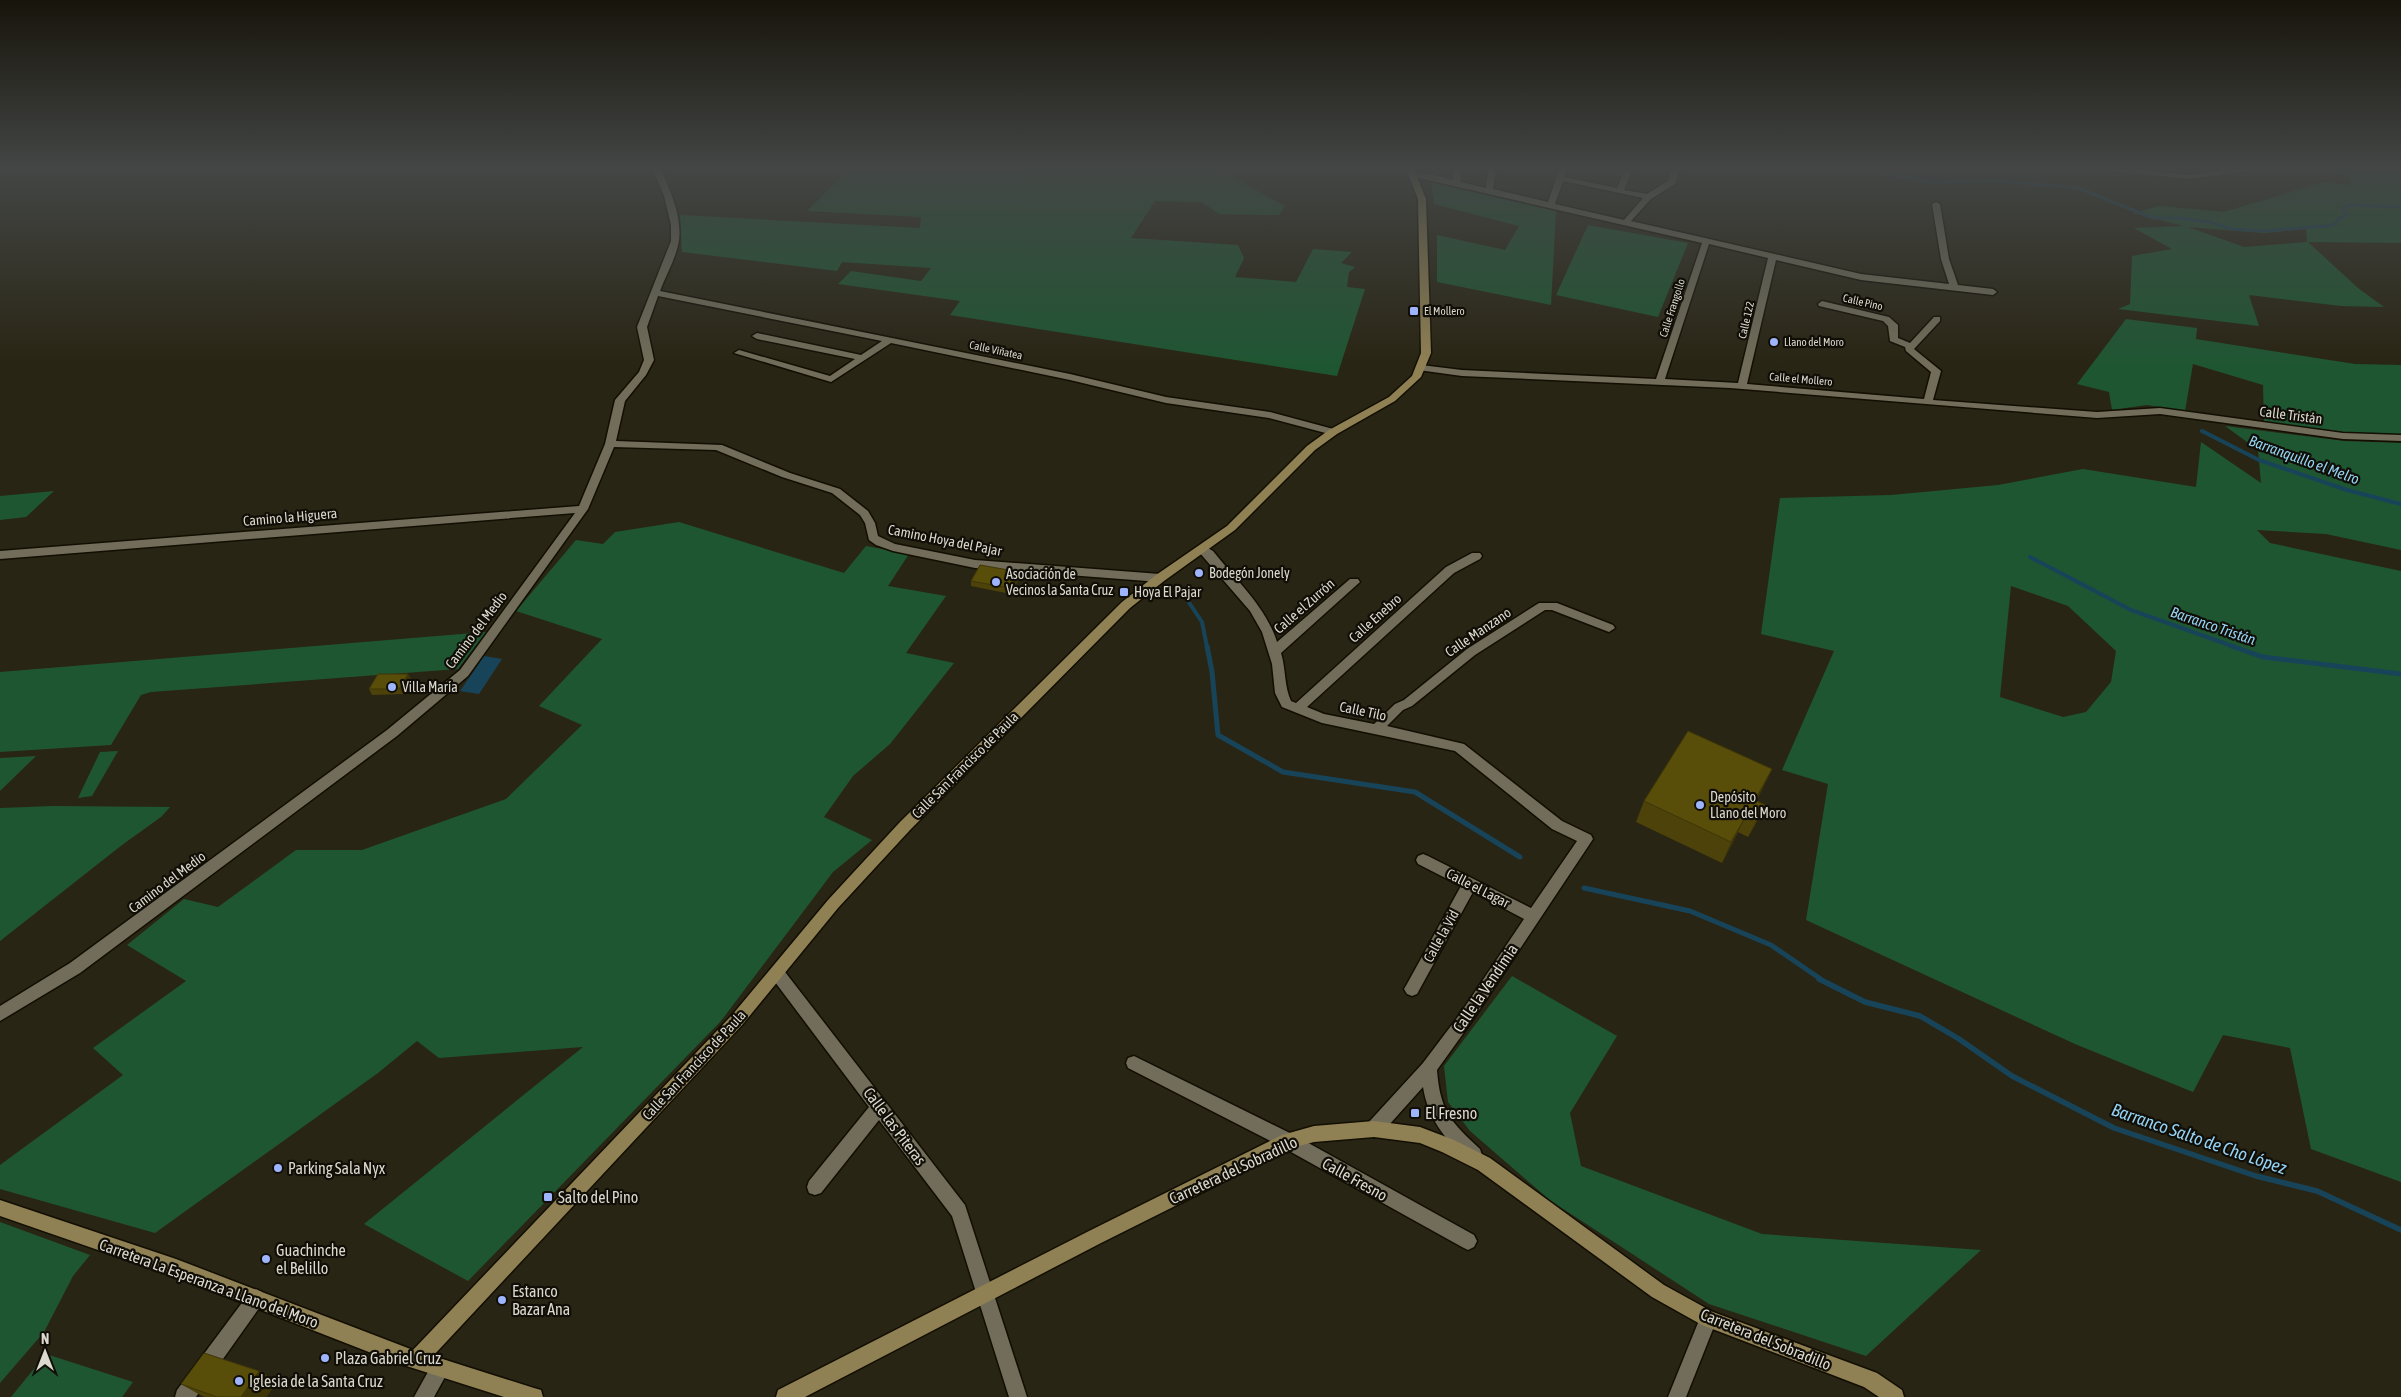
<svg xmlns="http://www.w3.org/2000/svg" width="2401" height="1397" font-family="'Asap Condensed',sans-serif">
<rect width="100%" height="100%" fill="#292514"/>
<g fill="#1f5632" fill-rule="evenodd">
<path d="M849 169H1218L1285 206 1279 215 1219 214 1202 202 1155 201 1131 238 1238 245 1244 258 1235 277 1296 282 1313 249 1352 252 1341 263 1355 267 1349 272 1347 287 1365 289 1337 376 950 315 960 301 838 284 851 271 921 281 931 268 842 262 837 271 682 252 680 215 920 228 921 217 807 211Z"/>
<path d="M2332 169H2401V243L2308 242 2358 288 2384 307 2341 306 2249 295 2259 326 2118 309 2130 304 2132 256 2172 249 2134 228 2183 226 2133 213 2160 206 2224 212 2324 182 2348 185 2352 181ZM2188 227 2264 233 2306 229 2307 242 2244 247Z"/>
<path d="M1431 182 1556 211 1551 305 1437 282V235L1505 250 1519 226 1434 204Z"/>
<path d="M1588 225 1688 243 1658 317 1556 295Z"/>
<path d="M2126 319 2197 328 2196 339 2355 364 2401 365V436L2347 433 2264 424 2263 385 2193 364 2185 411 2147 405 2112 410 2109 392 2077 384Z"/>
<path d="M2225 426 2345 441 2401 443V550L2326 534 2257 530 2270 543 2401 571V1182L2311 1149 2290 1048 2223 1035 2193 1092 2075 1044 1806 920 1828 784 1782 770 1834 651 1761 634 1780 498 1891 495 1998 485 2083 469 2196 487 2201 442 2261 483 2258 450ZM2011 586 2068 606 2116 651 2111 682 2086 712 2063 717 2000 697Z"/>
<path d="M54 491 26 517 0 520V496Z"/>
<path d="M679 522 844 573 866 546 909 554 888 586 946 596 906 653 954 663 890 744 853 776 824 817 872 840 833 872 721 1021 468 1281 364 1224 583 1047 439 1058 417 1041 378 1073 155 1233 0 1189V1165L123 1075 93 1048 186 981 127 945 184 899 218 907 296 850H362L506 799 582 725 539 706 602 639 516 611 576 540 603 544 615 532Z"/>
<path d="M486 632 458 669 151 692 141 695 111 745 0 752V672Z"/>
<path d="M118 751 92 796 78 798 100 752Z"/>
<path d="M36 756 0 791V758Z"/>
<path d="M53 806 170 807 161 817 122 845 0 941V808Z"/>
<path d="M1512 976 1617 1036 1570 1113 1581 1166 1762 1234 1981 1250 1866 1356 1709 1304 1551 1201 1470 1131 1448 1102 1444 1066Z"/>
<path d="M0 1222 90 1255 73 1276 44 1332 0 1383Z"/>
<path d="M46 1354 133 1382 122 1397H11Z"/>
</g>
<path fill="#18445a" d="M484 656 502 659 479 694 460 691Z"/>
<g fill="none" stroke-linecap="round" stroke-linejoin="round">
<path stroke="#18445a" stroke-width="3" d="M1864 169 1928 182 1999 181 2078 188 2153 218H2179L2210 222 2231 229 2264 231 2327 226 2336 224 2337 220 2347 215 2343 208 2348 205 2401 207"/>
<g stroke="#18445a" stroke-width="4">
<path d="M2202 431 2259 460 2347 490 2401 504"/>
<path d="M2030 557 2131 610 2235 647"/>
<path d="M1182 592 1202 622 1207 647"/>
</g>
<g stroke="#18445a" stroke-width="5">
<path d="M1207 646 1212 672 1218 735 1283 772 1415 792 1520 857"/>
<path d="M2231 646 2263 657 2401 674"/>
<path d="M1584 888 1690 911 1771 945 1822 980"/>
</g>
<path stroke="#18445a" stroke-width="5.5" d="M1819 979 1865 1002 1920 1016 1959 1039 2012 1076 2114 1128 2256 1176 2317 1191 2401 1230"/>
<defs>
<g id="minor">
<path d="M653 169H661C670 190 682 216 679 240 677 256 666 275 660 291L1070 374 1166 397 1270 412 1337 430 1338 432 1333 435 1269 418 1166 403 1070 380 891 343 831 382 734 353 739 350 830 376 855 359 757 339 752 336 757 333 861 355 882 341 658 296 647 327 654 360 646 375 625 401 616 441 722 445 790 473 840 489 868 511 875 523 878 536 895 544 975 560 1160 574 1166 578 1160 582 975 568 893 551 876 545 869 540 865 523 860 515 832 493 782 477 716 450 614 447 588 509 468 676 397 736 80 973 0 1021V1006L70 963 387 730 460 670 575 513 0 559V551L579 506 605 444 615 400 639 372 644 360 637 327 671 241V225L664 196Z"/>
<path d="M1452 169H1460L1461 182 1486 188 1488 169H1496L1493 189 1548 202 1559 169H1567L1564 177 1617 188 1625 169H1633L1624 190 1647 194 1668 181 1672 169H1680L1675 184 1651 199 1631 221 1861 274 1949 284 1941 259 1932 204 1936 202 1940 204 1949 259 1958 285 1993 289 1997 292 1993 295 1861 280 1776 260 1747 384 1924 399 1931 372 1906 351 1905 347 1890 341 1888 326 1883 321 1819 306 1818 304 1822 301 1889 317 1898 325V338L1910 343 1934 317H1940V321L1914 349 1941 371 1933 400 2097 412 2160 408 2343 433 2401 435V441L2343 439 2160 414 2097 418 1730 388 1462 376 1418 370 1416 368 1421 365 1462 370 1656 379 1702 243 1410 176C1421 169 1441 177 1453 180ZM1563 181 1643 198 1624 220 1555 204ZM1709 244 1768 258 1738 383 1665 379Z"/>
<path d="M2105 169H2133L2190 175 2230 169H2250L2246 171 2190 179 2109 171Z"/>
<path d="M1203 545 1213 551C1236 580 1266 607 1277 642L1350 579H1358L1360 582 1281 653C1286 669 1284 686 1291 701L1296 703 1446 567 1472 553H1480L1482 556 1480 559 1454 573 1307 707 1324 714 1374 724 1395 704 1404 700 1467 649 1539 603H1557L1613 625 1615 628 1609 632 1552 610H1545L1475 655 1412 706 1403 710 1387 726 1464 744 1562 821 1591 835 1593 839 1470 1024 1437 1070C1440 1111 1451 1122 1480 1149L1482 1155 1480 1161 1474 1163 1468 1161C1445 1139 1428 1119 1423 1087L1380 1135 1374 1137 1368 1135 1366 1129 1368 1123 1423 1063 1460 1014 1524 919 1473 892 1417 994 1412 996 1407 994 1404 989 1407 984 1461 886 1418 864 1416 860 1418 856 1423 854 1428 856 1531 908 1577 841 1552 829 1455 751 1322 723 1282 707 1275 693 1272 664 1262 632 1250 611 1199 552 1197 549Z"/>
<path d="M777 967 782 968 965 1205 1027 1397H1009L952 1216 879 1120 821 1193 815 1195 809 1193 807 1187 809 1181 869 1107 772 978 769 973 772 968Z"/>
<path d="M1134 1056 1294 1135 1474 1235 1477 1241 1474 1247 1468 1250 1462 1247 1282 1147 1128 1068 1126 1063 1128 1058Z"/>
<path d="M256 1289 262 1292 265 1298 262 1304 196 1397H175L177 1390 250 1292Z"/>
<path d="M1708 1310 1714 1313 1717 1319 1686 1397H1668L1702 1313Z"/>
<path d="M441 1359 448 1361 450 1368 434 1397H414L434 1361Z"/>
</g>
<g id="secondary">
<path d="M1406 169H1414L1426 199 1431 353 1421 377 1395 401 1337 434 1315 450 1235 530 1164 581 1130 608 910 830 838 908 743 1024 433 1356 534 1388 541 1390 543 1397H504L397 1363 176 1277 0 1216V1200L176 1259 413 1350 733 1014 828 900 900 822 1122 602 1156 575 1227 526 1307 446 1329 430 1389 397 1412 376 1421 353 1418 199Z"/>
<path d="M1374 1121 1420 1127 1454 1140 1490 1158 1664 1285 1713 1312 1877 1373 1902 1390 1904 1397H1879L1864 1387 1702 1325 1652 1297 1478 1170 1442 1152 1420 1143 1374 1137 1314 1142 1291 1148 1101 1243 805 1397H776L778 1390 1089 1231 1282 1135 1314 1126Z"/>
</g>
</defs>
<use href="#minor" stroke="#120e02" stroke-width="3"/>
<use href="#secondary" stroke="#120e02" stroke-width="3"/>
<use href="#minor" fill="#716d5a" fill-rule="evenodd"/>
<use href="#secondary" fill="#908154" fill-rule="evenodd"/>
</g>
<g fill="#4d4209">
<path d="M1020 577 1011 594 971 586V581Z"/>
<path d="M408 674 411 679 403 694 372 695 369 689Z"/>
<path d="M1772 769 1756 801 1765 805 1755 825 1748 837 1738 832 1722 863 1636 822 1644 801Z"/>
<path d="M259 1371 277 1382 266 1397H205L200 1395 181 1384Z"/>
</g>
<g fill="#3e3607">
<path d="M1020 572V577L1011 594 1010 588Z"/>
<path d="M408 674 411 679 403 694 399 689Z"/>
<path d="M1772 769 1762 790 1750 813 1755 800Z"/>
<path d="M1765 805 1755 825 1748 837 1758 817Z"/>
<path d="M1748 812 1738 832 1722 863 1731 842Z"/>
<path d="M259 1371 277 1382 266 1397H241Z"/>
</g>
<g fill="#594d0a" stroke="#3e3607">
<path d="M980 565 1020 572 1010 588 971 581Z"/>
<path d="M378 674H408L399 689H369Z"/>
<path d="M1688 731 1772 769 1755 800 1765 805 1758 817 1748 812 1731 842 1644 801Z"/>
<path d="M204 1353 259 1371 241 1397H217L181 1384Z"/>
</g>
<linearGradient id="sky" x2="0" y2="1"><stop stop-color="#17140b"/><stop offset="0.46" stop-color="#434645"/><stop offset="1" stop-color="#434645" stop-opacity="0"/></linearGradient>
<rect width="2401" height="365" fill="url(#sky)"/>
<g fill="#9eb4fd" stroke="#100e07" stroke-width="2">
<rect x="1409" y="306" width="10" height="10" rx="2.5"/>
<circle cx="1774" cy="342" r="5"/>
<circle cx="1199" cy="573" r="5"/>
<circle cx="996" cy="582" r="5"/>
<rect x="1119" y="587" width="10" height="10" rx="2.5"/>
<circle cx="392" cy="687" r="5"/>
<circle cx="1700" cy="805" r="5"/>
<rect x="1410" y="1108" width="10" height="10" rx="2.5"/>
<circle cx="278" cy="1168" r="5"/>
<rect x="543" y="1192" width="10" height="10" rx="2.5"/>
<circle cx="266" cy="1259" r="5"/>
<circle cx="502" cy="1300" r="5"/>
<circle cx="325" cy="1358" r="5"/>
<circle cx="239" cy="1381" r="5"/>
</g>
<g text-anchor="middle" stroke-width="4.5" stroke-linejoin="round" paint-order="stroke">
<g font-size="11" fill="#dbd9ce" stroke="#100e07">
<text transform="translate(1863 302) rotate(13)" y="4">Calle Pino</text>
<text transform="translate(1672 308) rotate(-72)" y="4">Calle Frangollo</text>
<text transform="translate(1746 320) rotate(-77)" y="4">Calle 122</text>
<text transform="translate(996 350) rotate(12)" y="4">Calle Viñatea</text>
<text transform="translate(1801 379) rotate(5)" y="4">Calle el Mollero</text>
</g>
<g font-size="11" fill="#dbd9ce" stroke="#100e07" text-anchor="start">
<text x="1424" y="315">El Mollero</text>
<text x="1784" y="346">Llano del Moro</text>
</g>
<g font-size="14" fill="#dbd9ce" stroke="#100e07">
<text transform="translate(2291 415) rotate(7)" y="5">Calle Tristán</text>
<text transform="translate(290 517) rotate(-5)" y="5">Camino la Higuera</text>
<text transform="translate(945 540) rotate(11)" y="5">Camino Hoya del Pajar</text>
<text transform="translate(1304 606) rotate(-41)" y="5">Calle el Zurrón</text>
<text transform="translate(1375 618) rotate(-42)" y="5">Calle Enebro</text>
<text transform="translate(476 630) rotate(-53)" y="5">Camino del Medio</text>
<text transform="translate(1478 632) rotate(-34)" y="5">Calle Manzano</text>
<text transform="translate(1363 711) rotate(12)" y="5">Calle Tilo</text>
<text transform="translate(965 765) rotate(-45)" y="5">Calle San Francisco de Paula</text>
<text transform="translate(167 882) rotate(-37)" y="5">Camino del Medio</text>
<text transform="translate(1478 888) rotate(27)" y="5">Calle el Lagar</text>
<text transform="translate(1441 936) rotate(-61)" y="5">Calle la Vid</text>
<text transform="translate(694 1065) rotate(-47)" y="5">Calle San Francisco de Paula</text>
</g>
<g font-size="14" fill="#dbd9ce" stroke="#100e07" text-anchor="start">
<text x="1209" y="578">Bodegón Jonely</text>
<text x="1006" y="579">Asociación de<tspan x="1006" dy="16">Vecinos la Santa Cruz</tspan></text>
<text x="1134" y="597">Hoya El Pajar</text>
<text x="402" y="692">Villa María</text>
<text x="1710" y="802">Depósito<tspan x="1710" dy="16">Llano del Moro</tspan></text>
</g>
<g font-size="15" font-style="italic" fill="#95d3f5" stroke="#100e07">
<text transform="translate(2304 460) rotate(20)" y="5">Barranquillo el Melro</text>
<text transform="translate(2213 626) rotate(19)" y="5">Barranco Tristán</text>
</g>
<g font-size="16" fill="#dbd9ce" stroke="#100e07">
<text transform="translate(1485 988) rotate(-56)" y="6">Calle la Vendimia</text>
<text transform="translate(895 1126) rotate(53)" y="6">Calle las Piteras</text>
<text transform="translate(1233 1170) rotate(-25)" y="6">Carretera del Sobradillo</text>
<text transform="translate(1355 1179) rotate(29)" y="6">Calle Fresno</text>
<text transform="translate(209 1283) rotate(20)" y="6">Carretera La Esperanza a Llano del Moro</text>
<text transform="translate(1766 1339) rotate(22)" y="6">Carretera del Sobradillo</text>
</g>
<g font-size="16" fill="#dbd9ce" stroke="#100e07" text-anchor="start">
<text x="1425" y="1119">El Fresno</text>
<text x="288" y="1174">Parking Sala Nyx</text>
<text x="558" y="1203">Salto del Pino</text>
<text x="276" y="1256">Guachinche<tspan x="276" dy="18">el Belillo</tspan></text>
<text x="512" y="1297">Estanco<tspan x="512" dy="18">Bazar Ana</tspan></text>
<text x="335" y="1364">Plaza Gabriel Cruz</text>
<text x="249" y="1387">Iglesia de la Santa Cruz</text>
</g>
<g font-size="18" font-style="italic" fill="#95d3f5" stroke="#100e07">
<text transform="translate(2199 1139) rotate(19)" y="6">Barranco Salto de Cho López</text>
</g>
</g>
<g transform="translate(45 1352)" stroke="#100e07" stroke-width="4" paint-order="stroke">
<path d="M0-4L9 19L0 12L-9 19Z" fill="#dbd9ce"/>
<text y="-8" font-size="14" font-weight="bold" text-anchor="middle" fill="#dbd9ce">N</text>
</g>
</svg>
